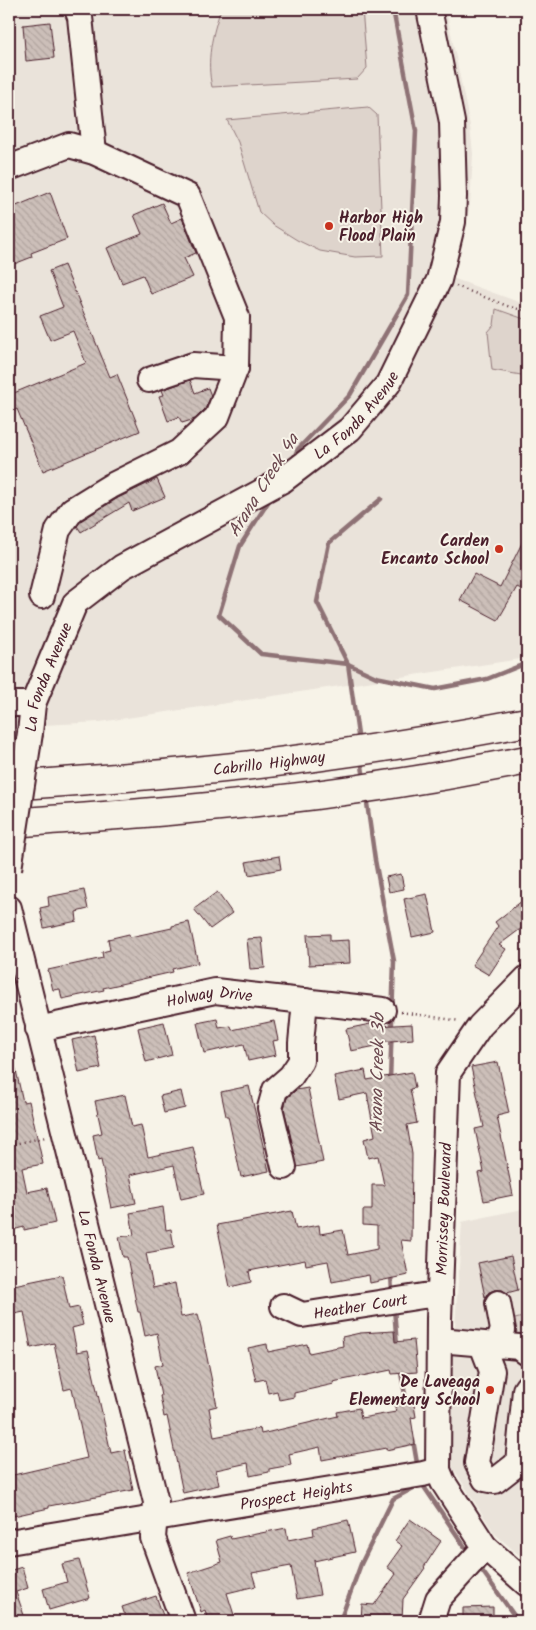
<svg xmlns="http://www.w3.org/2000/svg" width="536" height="1630" font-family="Kalam,sans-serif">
<defs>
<pattern id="building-back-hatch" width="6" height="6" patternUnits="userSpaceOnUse" patternTransform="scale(1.25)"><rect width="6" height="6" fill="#ccbfb9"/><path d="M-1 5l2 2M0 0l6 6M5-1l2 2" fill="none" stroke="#b1a49f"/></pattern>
</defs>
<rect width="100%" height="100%" fill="#f7f3e8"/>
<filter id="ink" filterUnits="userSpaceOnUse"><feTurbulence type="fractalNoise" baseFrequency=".02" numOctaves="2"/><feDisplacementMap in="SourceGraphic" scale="10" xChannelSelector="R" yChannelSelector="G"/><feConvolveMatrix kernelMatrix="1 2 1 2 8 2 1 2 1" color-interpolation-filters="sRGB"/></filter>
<g filter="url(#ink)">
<g fill="#eae3da">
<path d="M9 9H446L470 126 473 154 470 204 461 248 452 278 527 305V658L100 722 43 725 9 732Z"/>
<path d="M527 1208V1562L495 1534 451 1465 453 1356 462 1222Z"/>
</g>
<g fill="#ded4cc" stroke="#947a7c">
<path d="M221 9H362L367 68 357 79 212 87C206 61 212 34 221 9Z"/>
<path d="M368 107 377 115 383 256 355 257 320 251 297 240 273 225 259 212 238 142 227 120Z"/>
<path d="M496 309 527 320V376L492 370 488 332 494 325Z"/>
<path d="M527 1316V1340L514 1335 511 1320Z"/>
</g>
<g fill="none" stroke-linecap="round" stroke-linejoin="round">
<g stroke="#8e7275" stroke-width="4.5">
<path d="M292 461 298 449 350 395 408 295 416 131 393 9"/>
<path d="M272 496 240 546 219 615 261 654 348 664 376 677 435 689 487 679 527 663"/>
<path d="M359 742 348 664 317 602 329 543 381 499"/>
<path d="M361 759 364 779"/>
<path d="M366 796 375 860 394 961 390 1081"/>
<path d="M391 1274 392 1293"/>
<path d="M394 1308 397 1346"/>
<path d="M400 1368 407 1405"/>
<path d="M413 1440 418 1469"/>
<path d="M420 1481 469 1553"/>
<path d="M478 1565 518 1621"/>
<path d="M340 1621 361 1564 393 1499 417 1486"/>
</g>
</g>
<g fill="url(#building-back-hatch)" stroke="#4a1f2b">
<path d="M50 22 54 58 26 61 23 25Z"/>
<path d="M50 192 67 239 31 253 32 257 9 266V209Z"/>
<path d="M162 203 171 223 182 218 196 253 184 258 193 277 151 294 143 275 122 283 107 248 142 234 134 215Z"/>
<path d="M64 265 110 377 117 374 140 431 43 471 17 409 9 412V395L86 363 73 331 50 340 40 316 63 307 49 271Z"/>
<path d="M190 380 195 393 208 388 211 396 205 409 195 419 182 423 179 417 168 421 159 396 164 395 162 390Z"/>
<path d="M157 479 165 497 132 511 129 503 81 532 77 526 82 520 118 498Z"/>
<path d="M527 533V592L517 587 498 620 460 600 474 574 500 587Z"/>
<path d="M279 856 281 869 249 875 246 862Z"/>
<path d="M401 874 404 889 389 892 386 877Z"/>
<path d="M84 890 88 909 76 912 77 921 44 928 40 908 49 906 48 897Z"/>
<path d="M217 892 232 913 210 929 194 909Z"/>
<path d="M427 894 435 932 412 937 404 899Z"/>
<path d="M527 897V924L499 945 506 949 489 975 472 965 498 926 495 922Z"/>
<path d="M189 922 198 963 172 969 173 972 103 988 104 990 62 999 60 989 53 990 48 970 103 958 102 952 110 950 108 939 129 934 130 937 172 928V926Z"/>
<path d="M330 934V941L349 940 350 963 309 965 307 935Z"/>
<path d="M262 938 265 968 250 969 247 939Z"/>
<path d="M217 1019 219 1028 231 1026 232 1030 274 1021 278 1040 273 1041 276 1055 248 1061 244 1044 204 1053 197 1023Z"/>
<path d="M164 1022 172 1055 146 1062 138 1028Z"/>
<path d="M375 1023 377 1026 412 1024 413 1039 380 1042 381 1045 351 1051 346 1029Z"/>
<path d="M94 1035 101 1068 79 1073 72 1040Z"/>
<path d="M9 1061H14L23 1102 29 1101 43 1164 22 1168 27 1192 47 1188 55 1223 24 1230V1227L9 1231Z"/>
<path d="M498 1062 509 1113 497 1116 513 1195 484 1201 478 1173 484 1172 475 1129 484 1127 471 1067Z"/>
<path d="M365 1070 367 1080 412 1072 415 1088 410 1089 417 1123 407 1125 412 1154 411 1241 401 1240 408 1275 370 1283 369 1275 332 1282 328 1261 306 1265 305 1260 249 1271 251 1282 230 1287 217 1225 292 1211 296 1229 319 1225 320 1234 343 1230 348 1255 377 1249V1226L363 1225V1210H372V1185H384L378 1156 368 1158 364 1139 375 1136 367 1093 339 1099 334 1076Z"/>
<path d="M249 1086 269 1171 241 1177 228 1116H226L221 1092Z"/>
<path d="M308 1088 323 1162 297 1167 284 1108 287 1098 296 1090Z"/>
<path d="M181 1091 185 1108 164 1113 160 1096Z"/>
<path d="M125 1095 132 1127 141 1125 148 1157 193 1147 204 1194 181 1199 174 1165 130 1175 136 1203 111 1208 101 1160 98 1161 93 1135 102 1133 95 1101Z"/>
<path d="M163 1207 166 1230 171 1229 174 1248 146 1253 153 1288 175 1283 181 1317 198 1314 217 1406 209 1408 214 1437 260 1428 261 1434 338 1416 337 1412 359 1408 361 1418 396 1412 394 1402 413 1399 416 1417 411 1418 415 1444 386 1450V1448L322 1460 320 1447 289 1454 291 1465 269 1469V1472L250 1476 248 1463 216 1470 219 1485 183 1493 167 1416 164 1417 160 1396H161L155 1366 163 1364 157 1333 145 1336 140 1312H138L127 1257H123L119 1237 134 1235 130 1213Z"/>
<path d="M511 1256 518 1290 507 1293 502 1290H495L489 1292 485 1297 478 1263Z"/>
<path d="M62 1275 69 1309 79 1307 83 1325 72 1328 77 1352 88 1350 111 1453 125 1450 133 1490 49 1506V1508L9 1517V1476L87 1458 72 1388 64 1390 54 1343 31 1348 24 1312 9 1315V1286Z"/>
<path d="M394 1331 395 1342 414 1340 417 1372 392 1374 391 1370 333 1382 334 1384 294 1393V1397L279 1400 277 1391 268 1393 265 1379 256 1381 248 1348 267 1344 268 1352 307 1344 309 1353 343 1346 342 1337 360 1333Z"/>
<path d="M410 1519 441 1541 424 1567 425 1568 403 1599 402 1621H361L362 1604 374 1605 396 1574 387 1567 402 1546 395 1541Z"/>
<path d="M348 1520 355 1552 314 1561 320 1595 297 1599 291 1566 252 1573 256 1586 227 1593 235 1618 225 1621H208L205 1610 201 1612 188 1573 222 1562 216 1540 230 1536 231 1539 286 1528 288 1540 314 1535 313 1528Z"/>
<path d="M79 1560 90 1598 49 1610 43 1589 67 1582 62 1564Z"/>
<path d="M22 1567 28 1588 16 1592 26 1621H9V1571Z"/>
<path d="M156 1596 165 1621H127L122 1607Z"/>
<path d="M493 1607V1621H463V1608Z"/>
</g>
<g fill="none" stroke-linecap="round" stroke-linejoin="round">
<defs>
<g id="minor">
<path d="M77 9 80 17 94 152"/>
<path d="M9 168 69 145 94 152 188 196 237 317 236 368 217 417 179 452 111 486 72 510 58 530 42 596"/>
<path d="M149 380 193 365 236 368"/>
<path d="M9 704H33"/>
<path id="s1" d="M30 733 33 704 75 603 122 567 283 480 350 429 388 384 439 280 453 222 454 196 452 122 429 9"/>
<path id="s2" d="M9 908 156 1502 153 1538 183 1621"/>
<path d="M527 978 480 1026 448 1073 439 1319 438 1470 443 1482 485 1547 527 1584"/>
<path id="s3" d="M38 1029 215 991 383 1010"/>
<path d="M284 1167 270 1108 275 1090 291 1076 301 1061V1043L305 1001"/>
<path id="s4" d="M283 1306 302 1315 423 1296 440 1295"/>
<path d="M439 1340 519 1347 527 1353"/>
<path d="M482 1345 492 1371 477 1463 485 1479 495 1481 518 1463 525 1390 527 1387"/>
<path d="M497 1346 503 1330 498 1303"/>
<path id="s5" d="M9 1542 423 1474 438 1470"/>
<path d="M431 1621 438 1599 485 1547"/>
</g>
<g id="highway">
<path id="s6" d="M9 786C118 778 228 770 337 754 401 745 464 734 527 722"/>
<path d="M9 823C75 818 142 814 209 807 316 797 422 781 527 760"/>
</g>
</defs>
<use href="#minor" stroke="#4a1f2b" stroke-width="28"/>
<use href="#highway" stroke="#4a1f2b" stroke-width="31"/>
<g stroke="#4a1f2b" stroke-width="2.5" stroke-dasharray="1 4" stroke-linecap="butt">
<path d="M456 286 510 307 527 311"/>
<path d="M401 1012 460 1021"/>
<path d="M9 1145 46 1137"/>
</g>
<use href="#minor" stroke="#f7f3e8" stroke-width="24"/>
<use href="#highway" stroke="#f7f3e8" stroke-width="28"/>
<defs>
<path id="minor-bridge" d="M9 869 30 733"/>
</defs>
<use href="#minor-bridge" stroke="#4a1f2b" stroke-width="28" stroke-linecap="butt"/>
<use href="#minor-bridge" stroke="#f7f3e8" stroke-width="24"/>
</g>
</g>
<g fill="#c8321e" stroke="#f7f3e8" stroke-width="2">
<circle cx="329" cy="226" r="5"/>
<circle cx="499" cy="549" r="5"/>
<circle cx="490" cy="1390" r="5"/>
</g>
<g text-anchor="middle" stroke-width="4" stroke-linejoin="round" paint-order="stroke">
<g font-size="16" font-weight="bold" fill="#4a1f2b" stroke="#f7f3e8" text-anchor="end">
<text x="339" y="223" text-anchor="start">Harbor High<tspan x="339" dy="18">Flood Plain</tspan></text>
<text x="489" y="546">Carden<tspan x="489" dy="18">Encanto School</tspan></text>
<text x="480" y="1387">De Laveaga<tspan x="480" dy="18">Elementary School</tspan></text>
</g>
<g font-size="16" fill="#4a1f2b" stroke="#f7f3e8">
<text dy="6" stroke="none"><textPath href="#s1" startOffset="479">La Fonda Avenue</textPath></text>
<text dy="6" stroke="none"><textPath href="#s1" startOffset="59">La Fonda Avenue</textPath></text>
<text dy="6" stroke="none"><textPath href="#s6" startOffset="261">Cabrillo Highway</textPath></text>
<text dy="6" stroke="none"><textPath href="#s3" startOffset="175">Holway Drive</textPath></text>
<text transform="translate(443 1209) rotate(-88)" y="6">Morrissey Boulevard</text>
<text dy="6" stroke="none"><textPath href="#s2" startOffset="369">La Fonda Avenue</textPath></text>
<text dy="6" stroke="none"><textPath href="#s4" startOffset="80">Heather Court</textPath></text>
<text dy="6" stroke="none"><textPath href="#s5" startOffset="291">Prospect Heights</textPath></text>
</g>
<g font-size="18" font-style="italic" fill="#6c4950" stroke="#f7f3e8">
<text transform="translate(263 485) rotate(-58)" y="6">Arana Creek 4a</text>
<text transform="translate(377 1073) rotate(-89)" y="6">Arana Creek 3b</text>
</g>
</g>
<rect width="536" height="1630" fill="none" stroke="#f7f3e8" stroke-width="30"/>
<rect x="15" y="15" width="506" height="1600" fill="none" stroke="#4a1f2b" stroke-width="2" filter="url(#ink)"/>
</svg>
